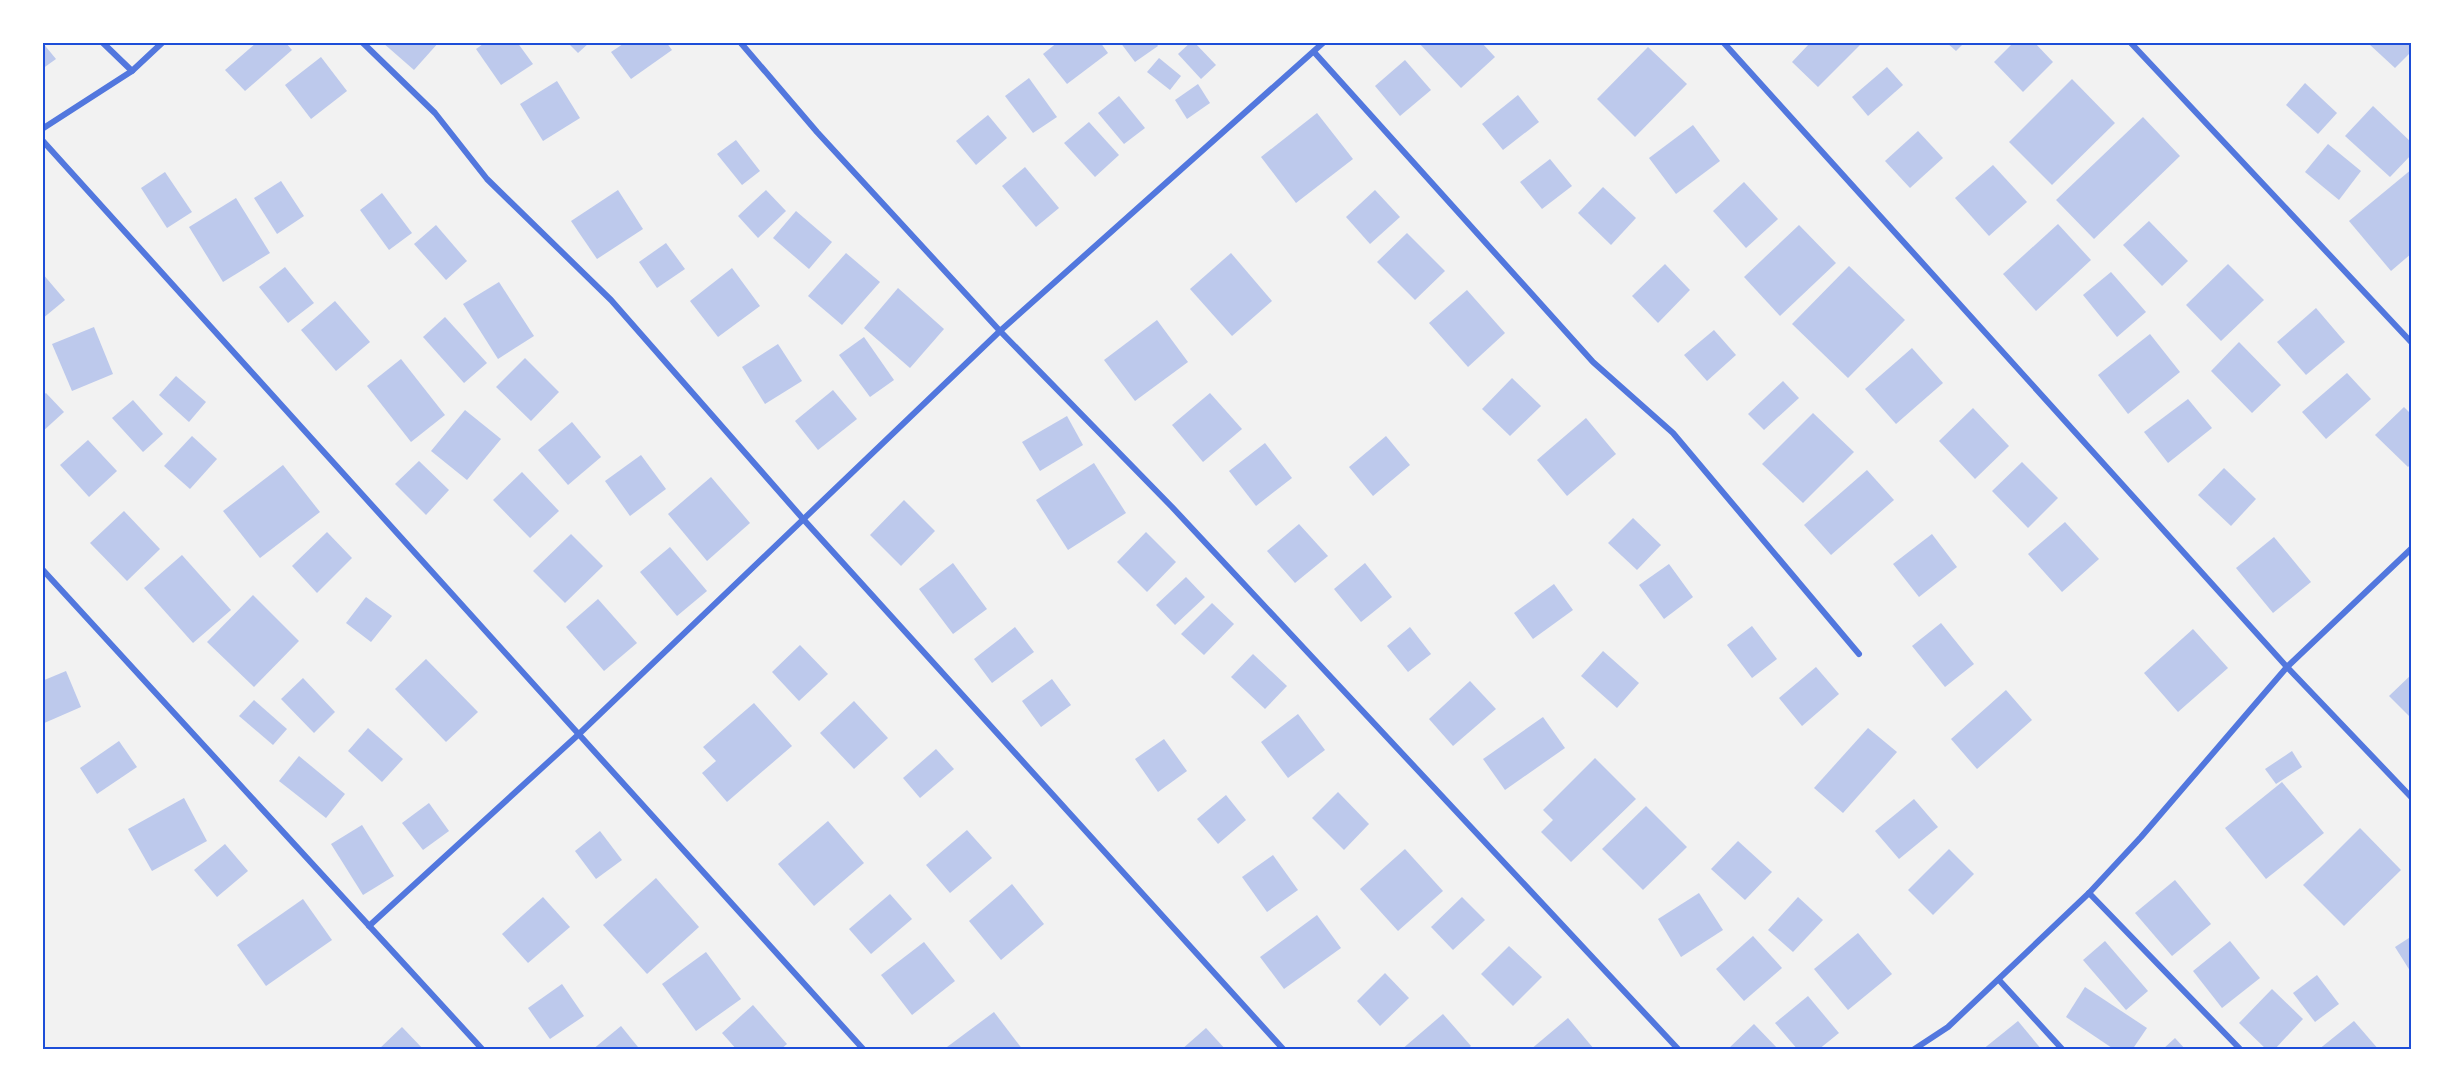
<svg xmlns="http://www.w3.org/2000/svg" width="2454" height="1092" font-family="Arial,sans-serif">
<rect width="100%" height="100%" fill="#f2f2f2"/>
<g fill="#bdc9ec">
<path d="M42 42 56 59 42 69Z"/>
<path d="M257 42H285L292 50 245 91 225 70Z"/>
<path d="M382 42H439L414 70Z"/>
<path d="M486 42H517L533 64 501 85 476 49Z"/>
<path d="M567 42H590L578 53Z"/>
<path d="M626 42H666L672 50 631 79 611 52Z"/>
<path d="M1058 42H1100L1108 53 1067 84 1043 54Z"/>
<path d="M1120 42H1155L1158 46 1135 62Z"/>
<path d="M1191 42H1194L1216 65 1201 79 1178 54Z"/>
<path d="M1418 42H1481L1495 57 1461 88Z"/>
<path d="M1807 42H1863L1818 87 1792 62 1809 44Z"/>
<path d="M1946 42H1965L1956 51Z"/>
<path d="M2014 42H2034L2053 62 2023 92 1994 62Z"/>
<path d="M2371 42H2412V51L2395 68 2369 44Z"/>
<path d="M1648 47 1687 84 1635 137 1597 99Z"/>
<path d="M321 57 347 91 311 119 285 85Z"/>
<path d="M1159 58 1181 76 1170 90 1147 72Z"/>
<path d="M1405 60 1431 90 1400 116 1375 86Z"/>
<path d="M1887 67 1903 85 1868 116 1852 97Z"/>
<path d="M1029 78 1057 117 1033 133 1005 96Z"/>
<path d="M2072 79 2115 123 2052 185 2009 142Z"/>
<path d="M557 81 580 118 543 141 520 104Z"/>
<path d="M2305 83 2337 113 2318 134 2286 105Z"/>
<path d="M1198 84 1210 103 1187 119 1175 100Z"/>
<path d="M1518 95 1539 122 1503 150 1482 124Z"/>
<path d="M1119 96 1145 128 1124 144 1098 113Z"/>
<path d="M2373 106 2412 143V154L2390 177 2345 136Z"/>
<path d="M1317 113 1353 159 1296 203 1261 157Z"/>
<path d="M988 115 1007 138 976 165 956 141Z"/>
<path d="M2143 117 2180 156 2094 239 2056 200Z"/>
<path d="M1089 122 1119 155 1095 177 1064 143Z"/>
<path d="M1693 125 1720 161 1676 194 1649 158Z"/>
<path d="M1918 131 1943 158 1910 188 1885 161Z"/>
<path d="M736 140 760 171 742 185 717 154Z"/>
<path d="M2328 144 2361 171 2339 200 2305 172Z"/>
<path d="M1550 159 1572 186 1542 209 1520 182Z"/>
<path d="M1993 165 2027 202 1989 236 1955 198Z"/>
<path d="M1025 167 1059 208 1036 227 1002 186Z"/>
<path d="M2412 169V253L2391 271 2349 221Z"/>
<path d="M165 172 192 212 167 228 141 188Z"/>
<path d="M281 181 304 216 277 234 254 198Z"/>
<path d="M1744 182 1778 219 1746 248 1713 211Z"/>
<path d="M1603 187 1636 218 1611 245 1578 213Z"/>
<path d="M618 190 643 229 597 259 571 221Z"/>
<path d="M766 190 786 211 758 238 738 216Z"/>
<path d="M1375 190 1400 217 1370 244 1346 217Z"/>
<path d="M382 193 412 233 389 250 360 210Z"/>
<path d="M236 198 270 253 223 282 189 227Z"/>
<path d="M796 211 832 242 809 269 773 238Z"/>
<path d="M2149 221 2188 261 2162 286 2123 245Z"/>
<path d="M2058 224 2091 260 2036 311 2003 274Z"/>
<path d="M436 225 467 261 446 280 414 244Z"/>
<path d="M1799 225 1836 263 1780 316 1744 277Z"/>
<path d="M1407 233 1445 271 1415 300 1377 262Z"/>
<path d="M666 243 685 269 657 288 639 262Z"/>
<path d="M846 253 880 282 842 325 808 296Z"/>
<path d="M1231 253 1272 301 1232 336 1190 289Z"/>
<path d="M1665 264 1690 290 1658 323 1632 296Z"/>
<path d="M2228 264 2264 300 2221 341 2186 305Z"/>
<path d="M1849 266 1905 320 1848 378 1792 324Z"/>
<path d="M285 267 314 303 288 323 259 287Z"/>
<path d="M732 268 760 306 718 337 690 301Z"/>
<path d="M2111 272 2146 312 2117 337 2083 295Z"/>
<path d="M42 273 65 300 42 319Z"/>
<path d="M499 282 534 336 498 359 463 304Z"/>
<path d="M898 288 944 329 910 368 864 328Z"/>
<path d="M1467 290 1505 333 1468 367 1429 323Z"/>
<path d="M335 301 370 342 336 371 301 330Z"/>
<path d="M2316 308 2345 342 2306 375 2277 342Z"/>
<path d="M445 317 487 363 464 383 423 337Z"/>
<path d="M1157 320 1188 362 1135 401 1104 360Z"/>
<path d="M94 327 113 374 72 391 52 344Z"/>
<path d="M1714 330 1736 355 1707 381 1684 355Z"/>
<path d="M2150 334 2180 372 2128 414 2098 375Z"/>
<path d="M864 337 894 380 870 397 839 355Z"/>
<path d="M2239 342 2281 385 2252 413 2211 371Z"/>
<path d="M778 344 802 381 765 404 742 367Z"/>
<path d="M1912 348 1943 383 1896 424 1865 389Z"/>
<path d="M525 358 559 392 531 421 496 387Z"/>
<path d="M401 359 445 415 411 442 367 386Z"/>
<path d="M2347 373 2371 399 2326 439 2302 412Z"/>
<path d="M176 376 206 402 189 422 159 395Z"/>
<path d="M1512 378 1541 406 1510 436 1482 409Z"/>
<path d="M1783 381 1799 398 1764 430 1748 414Z"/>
<path d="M833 390 857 419 818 450 795 421Z"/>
<path d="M46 393 64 412 42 432V396Z"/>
<path d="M1210 393 1242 429 1203 462 1172 425Z"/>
<path d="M2188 399 2212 428 2168 463 2144 432Z"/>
<path d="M133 400 163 434 143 452 112 418Z"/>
<path d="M2404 407 2412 415V463L2408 467 2375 435Z"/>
<path d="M1973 408 2009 446 1975 479 1939 441Z"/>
<path d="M465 410 501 439 467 480 431 451Z"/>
<path d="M1813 413 1854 452 1803 503 1762 464Z"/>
<path d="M1067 416 1083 445 1040 471 1022 442Z"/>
<path d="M1586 418 1616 454 1567 496 1537 460Z"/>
<path d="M572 422 601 457 568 485 538 450Z"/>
<path d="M192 436 217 459 190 489 164 466Z"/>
<path d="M1386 436 1410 465 1373 496 1349 467Z"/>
<path d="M88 440 117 471 89 497 60 465Z"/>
<path d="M1265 443 1292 478 1256 506 1229 471Z"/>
<path d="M641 455 666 489 630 516 605 481Z"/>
<path d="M419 461 449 490 426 515 395 484Z"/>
<path d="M2022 462 2058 498 2028 528 1992 491Z"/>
<path d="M1094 463 1126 513 1068 550 1036 500Z"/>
<path d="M283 465 320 512 260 558 223 511Z"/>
<path d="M2224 468 2256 499 2231 526 2198 495Z"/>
<path d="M1867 470 1894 500 1831 555 1804 525Z"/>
<path d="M522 472 559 511 530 538 493 500Z"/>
<path d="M711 477 750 523 707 561 668 514Z"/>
<path d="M904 500 935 531 901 566 870 535Z"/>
<path d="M124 511 160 549 127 581 90 543Z"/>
<path d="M1633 518 1661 545 1637 570 1608 543Z"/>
<path d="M2065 522 2099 559 2062 592 2028 554Z"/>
<path d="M1299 524 1328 556 1295 583 1267 551Z"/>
<path d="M327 532 352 558 317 593 292 566Z"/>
<path d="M1146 532 1176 562 1147 592 1117 562Z"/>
<path d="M571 534 603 566 565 603 533 571Z"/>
<path d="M1932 534 1957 567 1919 597 1893 564Z"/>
<path d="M2274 537 2311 582 2273 613 2236 568Z"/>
<path d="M670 547 707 591 677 616 640 572Z"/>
<path d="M182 555 231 610 193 643 144 588Z"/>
<path d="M953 563 987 609 953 634 919 589Z"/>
<path d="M1365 563 1392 597 1361 622 1334 589Z"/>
<path d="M1669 564 1693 597 1664 619 1639 585Z"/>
<path d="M1186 577 1205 597 1175 625 1156 605Z"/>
<path d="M1554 584 1573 610 1533 639 1514 613Z"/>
<path d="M253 595 299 641 254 687 207 642Z"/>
<path d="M366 597 392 616 371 642 346 623Z"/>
<path d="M598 599 637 643 604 671 566 627Z"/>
<path d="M1212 603 1234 624 1204 655 1181 634Z"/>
<path d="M1941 623 1974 664 1945 687 1912 646Z"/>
<path d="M1752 626 1777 659 1752 678 1727 645Z"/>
<path d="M1015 627 1034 652 992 683 974 659Z"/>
<path d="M1410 627 1431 654 1408 672 1387 646Z"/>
<path d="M2193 629 2228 668 2178 712 2144 673Z"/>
<path d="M800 645 828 674 799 701 772 672Z"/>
<path d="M1603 651 1639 683 1617 708 1581 676Z"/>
<path d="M1253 654 1287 686 1265 709 1231 677Z"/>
<path d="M426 659 478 712 446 742 395 689Z"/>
<path d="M1816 667 1839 694 1802 726 1779 698Z"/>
<path d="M66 671 81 707 42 724V681Z"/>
<path d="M2412 674V719L2389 696Z"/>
<path d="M303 678 335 712 314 733 281 699Z"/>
<path d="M1052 679 1071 705 1041 727 1022 701Z"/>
<path d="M1470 681 1496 709 1453 746 1429 719Z"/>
<path d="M2006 690 2032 720 1977 769 1951 739Z"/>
<path d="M254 700 287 729 273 745 239 716Z"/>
<path d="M854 701 888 738 854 769 820 733Z"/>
<path d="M754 703 792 746 727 802 702 773 716 761 703 747Z"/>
<path d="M1298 714 1325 750 1288 778 1261 742Z"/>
<path d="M1543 717 1565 748 1505 790 1483 759Z"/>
<path d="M368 728 403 759 382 782 348 751Z"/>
<path d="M1868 728 1897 752 1843 813 1814 788Z"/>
<path d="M1164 739 1187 771 1158 792 1135 759Z"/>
<path d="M119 741 137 767 97 794 80 768Z"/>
<path d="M936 749 954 769 920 798 903 778Z"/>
<path d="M2292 751 2302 767 2276 784 2265 769Z"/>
<path d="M299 756 345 794 326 818 279 781Z"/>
<path d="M1595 758 1636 799 1571 862 1541 832 1553 820 1543 810Z"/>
<path d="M2282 782 2324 833 2266 879 2225 828Z"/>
<path d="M1338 792 1369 824 1344 850 1312 818Z"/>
<path d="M1226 795 1246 820 1218 844 1197 819Z"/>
<path d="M184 798 207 841 152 871 128 829Z"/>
<path d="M1914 799 1938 827 1899 859 1875 831Z"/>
<path d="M429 803 449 831 423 850 402 823Z"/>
<path d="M1646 806 1687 847 1643 890 1602 849Z"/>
<path d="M828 821 864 863 814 906 778 864Z"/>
<path d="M362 825 394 876 363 895 331 844Z"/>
<path d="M2360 828 2401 870 2344 926 2303 885Z"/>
<path d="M967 830 992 858 950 893 926 865Z"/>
<path d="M600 831 622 860 596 879 575 851Z"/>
<path d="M1738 841 1772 872 1745 900 1711 869Z"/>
<path d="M225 844 248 871 217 897 194 870Z"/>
<path d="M1405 849 1443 891 1398 931 1360 889Z"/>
<path d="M1949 849 1974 874 1933 915 1908 890Z"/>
<path d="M1273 855 1298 890 1267 912 1242 877Z"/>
<path d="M656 878 699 927 647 974 603 925Z"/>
<path d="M2175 880 2211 924 2172 956 2135 913Z"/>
<path d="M1012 884 1044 924 1001 960 969 921Z"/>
<path d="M1699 893 1723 930 1681 957 1658 919Z"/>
<path d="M890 894 912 919 871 954 849 929Z"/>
<path d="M543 897 570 927 528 963 502 934Z"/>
<path d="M1462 897 1485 920 1453 950 1431 927Z"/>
<path d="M1798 897 1823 920 1793 952 1768 930Z"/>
<path d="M303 899 332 940 266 986 237 945Z"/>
<path d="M1317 915 1341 948 1284 989 1260 957Z"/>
<path d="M1858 933 1892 974 1848 1010 1814 969Z"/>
<path d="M1753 936 1782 968 1744 1001 1716 969Z"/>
<path d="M2412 936V974L2395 947Z"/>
<path d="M2105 941 2148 991 2126 1010 2083 960Z"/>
<path d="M2230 941 2260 978 2222 1008 2193 971Z"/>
<path d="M924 942 955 981 912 1015 881 975Z"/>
<path d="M1509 946 1542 977 1513 1006 1481 974Z"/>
<path d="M706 952 741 999 696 1031 662 984Z"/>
<path d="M1385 973 1409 998 1380 1026 1357 1001Z"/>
<path d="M2317 975 2339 1004 2315 1022 2293 993Z"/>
<path d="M562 984 584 1016 550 1039 528 1008Z"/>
<path d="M2085 987 2147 1028 2132 1050H2115L2066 1017Z"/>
<path d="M2272 989 2303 1019 2274 1050H2267L2239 1023Z"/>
<path d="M1808 996 1839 1033 1818 1050H1798L1775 1023Z"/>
<path d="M753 1005 787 1044 780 1050H737L722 1033Z"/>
<path d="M994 1012 1023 1050H943Z"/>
<path d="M1443 1014 1471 1046 1466 1050H1401Z"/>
<path d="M1568 1018 1594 1049 1530 1050Z"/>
<path d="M2018 1021 2042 1050H1982Z"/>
<path d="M2354 1021 2379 1050H2318Z"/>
<path d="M1754 1024 1779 1050H1727Z"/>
<path d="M621 1026 638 1047 635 1050H592Z"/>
<path d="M402 1027 424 1050H378Z"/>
<path d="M1206 1028 1226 1050H1181Z"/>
<path d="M2175 1038 2186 1050H2162Z"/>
</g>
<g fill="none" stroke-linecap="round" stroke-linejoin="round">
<g stroke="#5277de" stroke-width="6">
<path d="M102 42 132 71"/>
<path d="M362 42 435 113 487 179 611 300 804 520 1284 1050"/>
<path d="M740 42 817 132 1000 331 1172 507 1679 1050"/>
<path d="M1723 42 2287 667 2412 798"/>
<path d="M2130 42 2412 343"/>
<path d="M1314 52 1593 362 1673 433 1859 654"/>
<path d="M42 129 132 71 163 42"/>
<path d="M42 140 864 1050"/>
<path d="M42 569 483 1050"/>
<path d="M2089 893 2241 1050"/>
<path d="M369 926 579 734 1000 331 1324 42"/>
<path d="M1999 980 2063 1050"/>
<path d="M1913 1050 1948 1027 2089 893 2141 837 2287 667 2412 548"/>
</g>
</g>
<rect width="2454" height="1092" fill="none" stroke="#ffffff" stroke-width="87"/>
<rect x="44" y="44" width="2366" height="1004" fill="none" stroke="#1d4ed8" stroke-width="2"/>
</svg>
